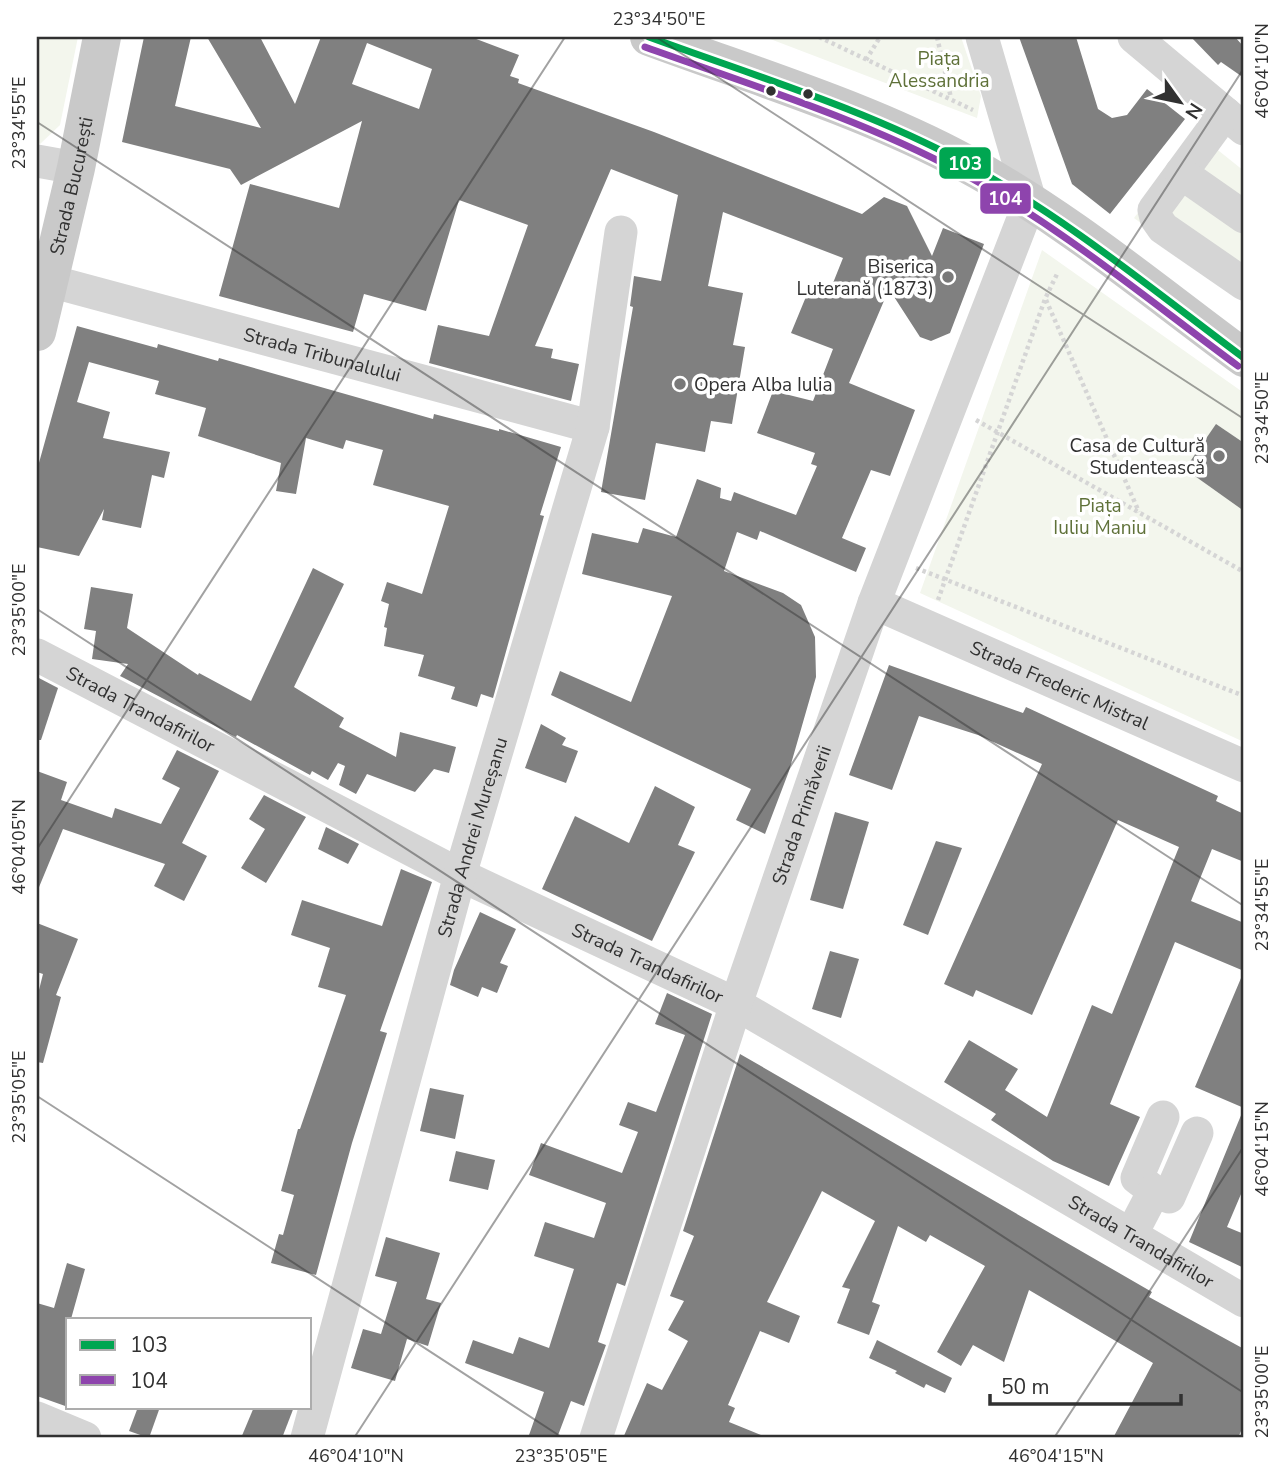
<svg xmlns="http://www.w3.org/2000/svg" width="1281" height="1475" font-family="'Nunito Sans',sans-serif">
<rect width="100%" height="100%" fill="#fff"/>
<g fill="#f3f6ed">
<path d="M37 37H78L60 125 40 144 37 141Z"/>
<path d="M765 37H961L981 96 977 118Z"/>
<path d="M1199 135 1244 171V299L1134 218Z"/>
<path d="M1042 250 1244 393V742L920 593Z"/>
</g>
<g fill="#808080" fill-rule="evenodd">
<path d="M144 37H191L175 106 261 128 207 37H260L295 104 321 37H471L519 55 510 76 519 79 518 83 654 132 862 214 884 197 907 206 932 256 943 228 984 244 950 333 931 341 920 337 889 289 849 383 915 410 890 476 871 470 842 538 866 548 856 572 760 531 757 540 737 532 724 571 783 593 801 605 815 637 816 677 789 771 765 834 736 820 751 789 551 695 560 671 631 702 672 596 582 574 592 533 638 543 643 528 676 537 697 479 721 488 720 498 731 501 734 492 796 515 817 466 811 464 815 453 757 433 773 391 813 401 833 349 791 333 810 287 829 293 843 258 723 212 708 286 743 293 733 345 745 347 732 424 711 421 705 452 656 443 645 500 601 492 633 307 630 306 634 276 661 281 678 195 611 169 535 346 553 349 551 358 579 364 571 401 429 363 438 325 489 336 528 225 459 200 426 311 364 294 353 332 219 296 250 184 339 208 362 121 241 185 230 169 122 142ZM367 43 432 69 419 109 352 84Z"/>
<path d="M1019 37H1076L1098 109 1112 118 1127 115 1147 89 1185 119 1110 214 1072 184Z"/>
<path d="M1191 37H1235L1244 47V78L1221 62 1218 65Z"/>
<path d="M77 326 157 348 158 344 218 361 219 358 433 419 434 414 499 431V429L561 447 540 515 544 516 493 698 481 694 477 707 451 699 455 687 418 676 424 655 384 646 387 628 384 627 389 604 381 601 387 582 422 594 449 506 373 485 383 450 346 440 343 449 306 438 296 494 276 491 281 463 198 436 206 408 155 394 159 381 89 362 77 402 110 412 103 438 170 452 164 478 152 475 141 528 102 520 104 509 79 556 37 547V470Z"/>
<path d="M1216 424 1244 443V511L1185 469Z"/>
<path d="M313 568 344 584 294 687 344 718 339 727 396 757 400 732 456 747 449 773 434 769 415 792 367 774 356 794 339 785 345 766 338 763 328 780 312 771 310 775 237 735 236 737 124 678 120 676 128 664 92 659 96 631 84 629 91 587 133 594 127 628 198 675 199 673 251 701Z"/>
<path d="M889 665 1023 713 1026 707 1218 796 1216 801 1244 814V862L1212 849 1191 901 1244 923V1108L1195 1087 1244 971 1175 942 1110 1104 1140 1117 1109 1186 1053 1161 991 1120 996 1114 944 1082 969 1040 1018 1069 1005 1090 1047 1117 1092 1005 1112 1014 1179 847 1118 820 1032 1015 976 990 973 997 944 984 1042 764 978 735 919 716 892 790 849 775Z"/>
<path d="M37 677 58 688 41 740H37Z"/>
<path d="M541 724 566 738 562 745 578 751 566 783 525 768Z"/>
<path d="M177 750 219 771 182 843 207 856 184 901 154 886 165 864 63 829 37 892V771L67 782 61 800 112 818 115 808 161 824 180 788 162 779Z"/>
<path d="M655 786 695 807 678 845 695 852 652 941 542 889 575 816 629 843Z"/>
<path d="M264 795 306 817 266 883 241 868 265 829 249 819Z"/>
<path d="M835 812 869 822 843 909 810 900Z"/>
<path d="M326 827 359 844 348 864 318 849Z"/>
<path d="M936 841 962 848 928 935 903 925Z"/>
<path d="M401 869 432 882 380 1031 387 1033 352 1143 316 1275 271 1263 279 1234 283 1235 294 1195 281 1191 298 1129H300L346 995 318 987 330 948 291 935 302 900 382 926Z"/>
<path d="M480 912 516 929 500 963 508 966 497 993 482 987 478 997 450 985 454 970Z"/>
<path d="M37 923 78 939 56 995 61 997 43 1063 37 1062V990H39L43 974 37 972Z"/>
<path d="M830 951 859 959 841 1018 812 1009Z"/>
<path d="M667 993 712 1014 625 1286 617 1283 598 1342 606 1345 584 1406 571 1401 557 1438H528L544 1392 465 1363 473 1340 513 1354 519 1337 549 1348 574 1269 534 1256 545 1222 594 1238 606 1203 529 1175 541 1143 622 1173 638 1132 619 1125 628 1102 656 1112 685 1035 655 1024Z"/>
<path d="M740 1054 1152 1292 1149 1297 1244 1349V1424L1238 1438H1113L1153 1363 1029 1290 1004 1362 973 1345 961 1366 937 1352 985 1266 930 1235 926 1242 898 1226 872 1302 880 1305 869 1335 837 1323 850 1289 842 1287 875 1221 822 1191 767 1302 800 1316 789 1343 760 1331 728 1405 735 1408 729 1422 768 1438H623L647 1383 662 1390 688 1341 668 1330 684 1301 670 1296 694 1236 683 1231Z"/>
<path d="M430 1088 464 1095 455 1139 420 1131Z"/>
<path d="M1244 1108V1187L1227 1227 1244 1234V1268L1189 1242Z"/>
<path d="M456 1151 495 1160 488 1190 449 1181Z"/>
<path d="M386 1237 440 1253 426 1299 441 1303 428 1346 407 1339 395 1381 351 1368 363 1329 381 1334 397 1282 375 1276Z"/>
<path d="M67 1263 85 1269 71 1319H68V1407L37 1396V1303L54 1308Z"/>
<path d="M877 1340 952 1378 945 1393 926 1384 924 1388 895 1373 897 1371 869 1358Z"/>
<path d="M138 1407H160L149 1438 129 1431Z"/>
<path d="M254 1407H294L282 1438H241Z"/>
</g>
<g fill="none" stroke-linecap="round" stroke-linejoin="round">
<g stroke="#d5d5d5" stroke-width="4.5" stroke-dasharray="3.5 3.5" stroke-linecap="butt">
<path d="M819 37 973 110"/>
<path d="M937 37 951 98"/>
<path d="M866 60 880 37"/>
<path d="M1046 300 1139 512"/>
<path d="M976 420 1244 572"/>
<path d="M916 568 1244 696"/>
<path d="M938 600 1045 299 1058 272"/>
</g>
<g stroke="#d5d5d5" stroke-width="33">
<path d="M1134 37 1244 129"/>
<path d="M1225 113 1154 210 1156 218 1163 228 1244 284"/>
<path d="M37 161 76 168"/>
<path d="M1181 173 1244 217"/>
<path id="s1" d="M50 281 593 427"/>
<path id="s2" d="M874 603 1244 766"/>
<path id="s3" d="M37 655 460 875 736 1004 1244 1301"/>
<path d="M1154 1191 1137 1178 1163 1117"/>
<path d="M1131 1235 1154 1191 1169 1197 1197 1133"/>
<path d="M37 1418 85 1438"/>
<path id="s4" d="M307 1438 460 875 593 427 621 232"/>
<path id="s5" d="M596 1438 736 1004 874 603 1030 201 982 37"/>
</g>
<g stroke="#c9c9c9" stroke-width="38">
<path d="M649 37C754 76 867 110 965 163 1065 217 1153 291 1244 358"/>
<path id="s6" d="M37 332 76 168 102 37"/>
</g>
<defs>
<path id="bus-1" d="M649 37C755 76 865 109 965 163 1065 217 1153 290 1244 358"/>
<path id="bus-2" d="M645 47C751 85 861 119 960 172 1060 226 1147 299 1238 366"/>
</defs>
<use href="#bus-1" stroke="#fff" stroke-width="12"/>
<use href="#bus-2" stroke="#fff" stroke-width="12"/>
<use href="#bus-1" stroke="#00a651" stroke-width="7"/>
<use href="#bus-2" stroke="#8e44ad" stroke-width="7"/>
</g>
<path fill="none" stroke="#313131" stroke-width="2" stroke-opacity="0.45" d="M656 37 1244 419M37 122 1244 906M37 609 1244 1393M37 849 565 37M37 1096 563 1438M354 1438 1244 68M1054 1438 1244 1146"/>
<g fill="#313131" stroke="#fff" stroke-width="2.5">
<circle cx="771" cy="91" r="6"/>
<circle cx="808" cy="94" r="6"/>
</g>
<g fill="#797979" stroke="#fff" stroke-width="2.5">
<circle cx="948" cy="277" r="7"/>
<circle cx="680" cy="384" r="7"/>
<circle cx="1219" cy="456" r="7"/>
</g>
<g text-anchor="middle" stroke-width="7" stroke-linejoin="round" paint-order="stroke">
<g font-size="19" fill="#5f7139" stroke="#fff">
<text x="939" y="65">Piața<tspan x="939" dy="22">Alessandria</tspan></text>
<text x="1100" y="512">Piața<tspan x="1100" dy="22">Iuliu Maniu</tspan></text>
</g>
<g font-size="19" fill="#313131" stroke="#fff">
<text dy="7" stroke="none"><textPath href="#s6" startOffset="150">Strada București</textPath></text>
<text dy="7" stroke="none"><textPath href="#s1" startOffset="282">Strada Tribunalului</textPath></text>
<text dy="7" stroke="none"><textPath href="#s2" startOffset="203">Strada Frederic Mistral</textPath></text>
<text dy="7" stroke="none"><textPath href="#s3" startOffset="117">Strada Trandafirilor</textPath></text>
<text dy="7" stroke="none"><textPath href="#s5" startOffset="656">Strada Primăverii</textPath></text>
<text dy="7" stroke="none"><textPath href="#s4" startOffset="623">Strada Andrei Mureșanu</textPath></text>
<text dy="7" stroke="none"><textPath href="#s3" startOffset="684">Strada Trandafirilor</textPath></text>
<text dy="7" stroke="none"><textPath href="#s3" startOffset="1251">Strada Trandafirilor</textPath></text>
</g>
<g font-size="19" fill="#313131" stroke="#fff" text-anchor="end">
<text x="934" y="273">Biserica<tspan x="934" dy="22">Luterană (1873)</tspan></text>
<text x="694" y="391" text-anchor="start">Opera Alba Iulia</text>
<text x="1205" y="452">Casa de Cultură<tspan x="1205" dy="22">Studentească</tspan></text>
</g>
</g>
<g stroke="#fff" stroke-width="2.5">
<rect x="938" y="146" width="54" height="34" rx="7" fill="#00a651"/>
<rect x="979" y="182" width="53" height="33" rx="7" fill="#8e44ad"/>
</g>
<g font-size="19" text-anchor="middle" font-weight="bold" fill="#fff">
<text x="965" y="170">103</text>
<text x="1005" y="205">104</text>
</g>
<rect width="1281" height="1475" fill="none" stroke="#ffffff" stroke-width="77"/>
<rect x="66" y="1318" width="245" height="91" fill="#ffffff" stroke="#adadad" stroke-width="2"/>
<rect x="80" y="1340" width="35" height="10" fill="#00a651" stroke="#adadad" stroke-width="2"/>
<text x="130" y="1352" font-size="21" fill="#313131">103</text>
<rect x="80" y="1375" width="35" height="10" fill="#8e44ad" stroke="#adadad" stroke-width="2"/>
<text x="130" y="1388" font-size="21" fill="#313131">104</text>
<g transform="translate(1180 102) rotate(123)" stroke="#ffffff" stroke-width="5" paint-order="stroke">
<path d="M0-5L12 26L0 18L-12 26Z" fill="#313131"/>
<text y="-10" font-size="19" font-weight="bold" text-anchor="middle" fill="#313131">N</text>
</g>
<path d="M990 1394v10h191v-10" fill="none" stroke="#313131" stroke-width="3.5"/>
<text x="1001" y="1394" font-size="21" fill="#313131" stroke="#ffffff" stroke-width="5" paint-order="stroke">50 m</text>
<rect x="38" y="38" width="1204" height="1398" fill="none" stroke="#313131" stroke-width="2.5"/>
<g font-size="18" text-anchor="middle" fill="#313131">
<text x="659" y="25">23°34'50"E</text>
<text transform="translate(1262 71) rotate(-90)" y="6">46°04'10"N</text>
<text transform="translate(19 123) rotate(-90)" y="6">23°34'55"E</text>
<text transform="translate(1262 418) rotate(-90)" y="6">23°34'50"E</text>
<text transform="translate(19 610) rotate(-90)" y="6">23°35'00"E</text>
<text transform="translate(19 847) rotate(-90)" y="6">46°04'05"N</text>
<text transform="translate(1262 905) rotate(-90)" y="6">23°34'55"E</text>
<text transform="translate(19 1097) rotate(-90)" y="6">23°35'05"E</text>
<text transform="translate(1262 1149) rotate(-90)" y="6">46°04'15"N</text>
<text transform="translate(1262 1392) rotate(-90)" y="6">23°35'00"E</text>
<text x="356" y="1462">46°04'10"N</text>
<text x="561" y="1462">23°35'05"E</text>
<text x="1056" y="1462">46°04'15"N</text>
</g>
</svg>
